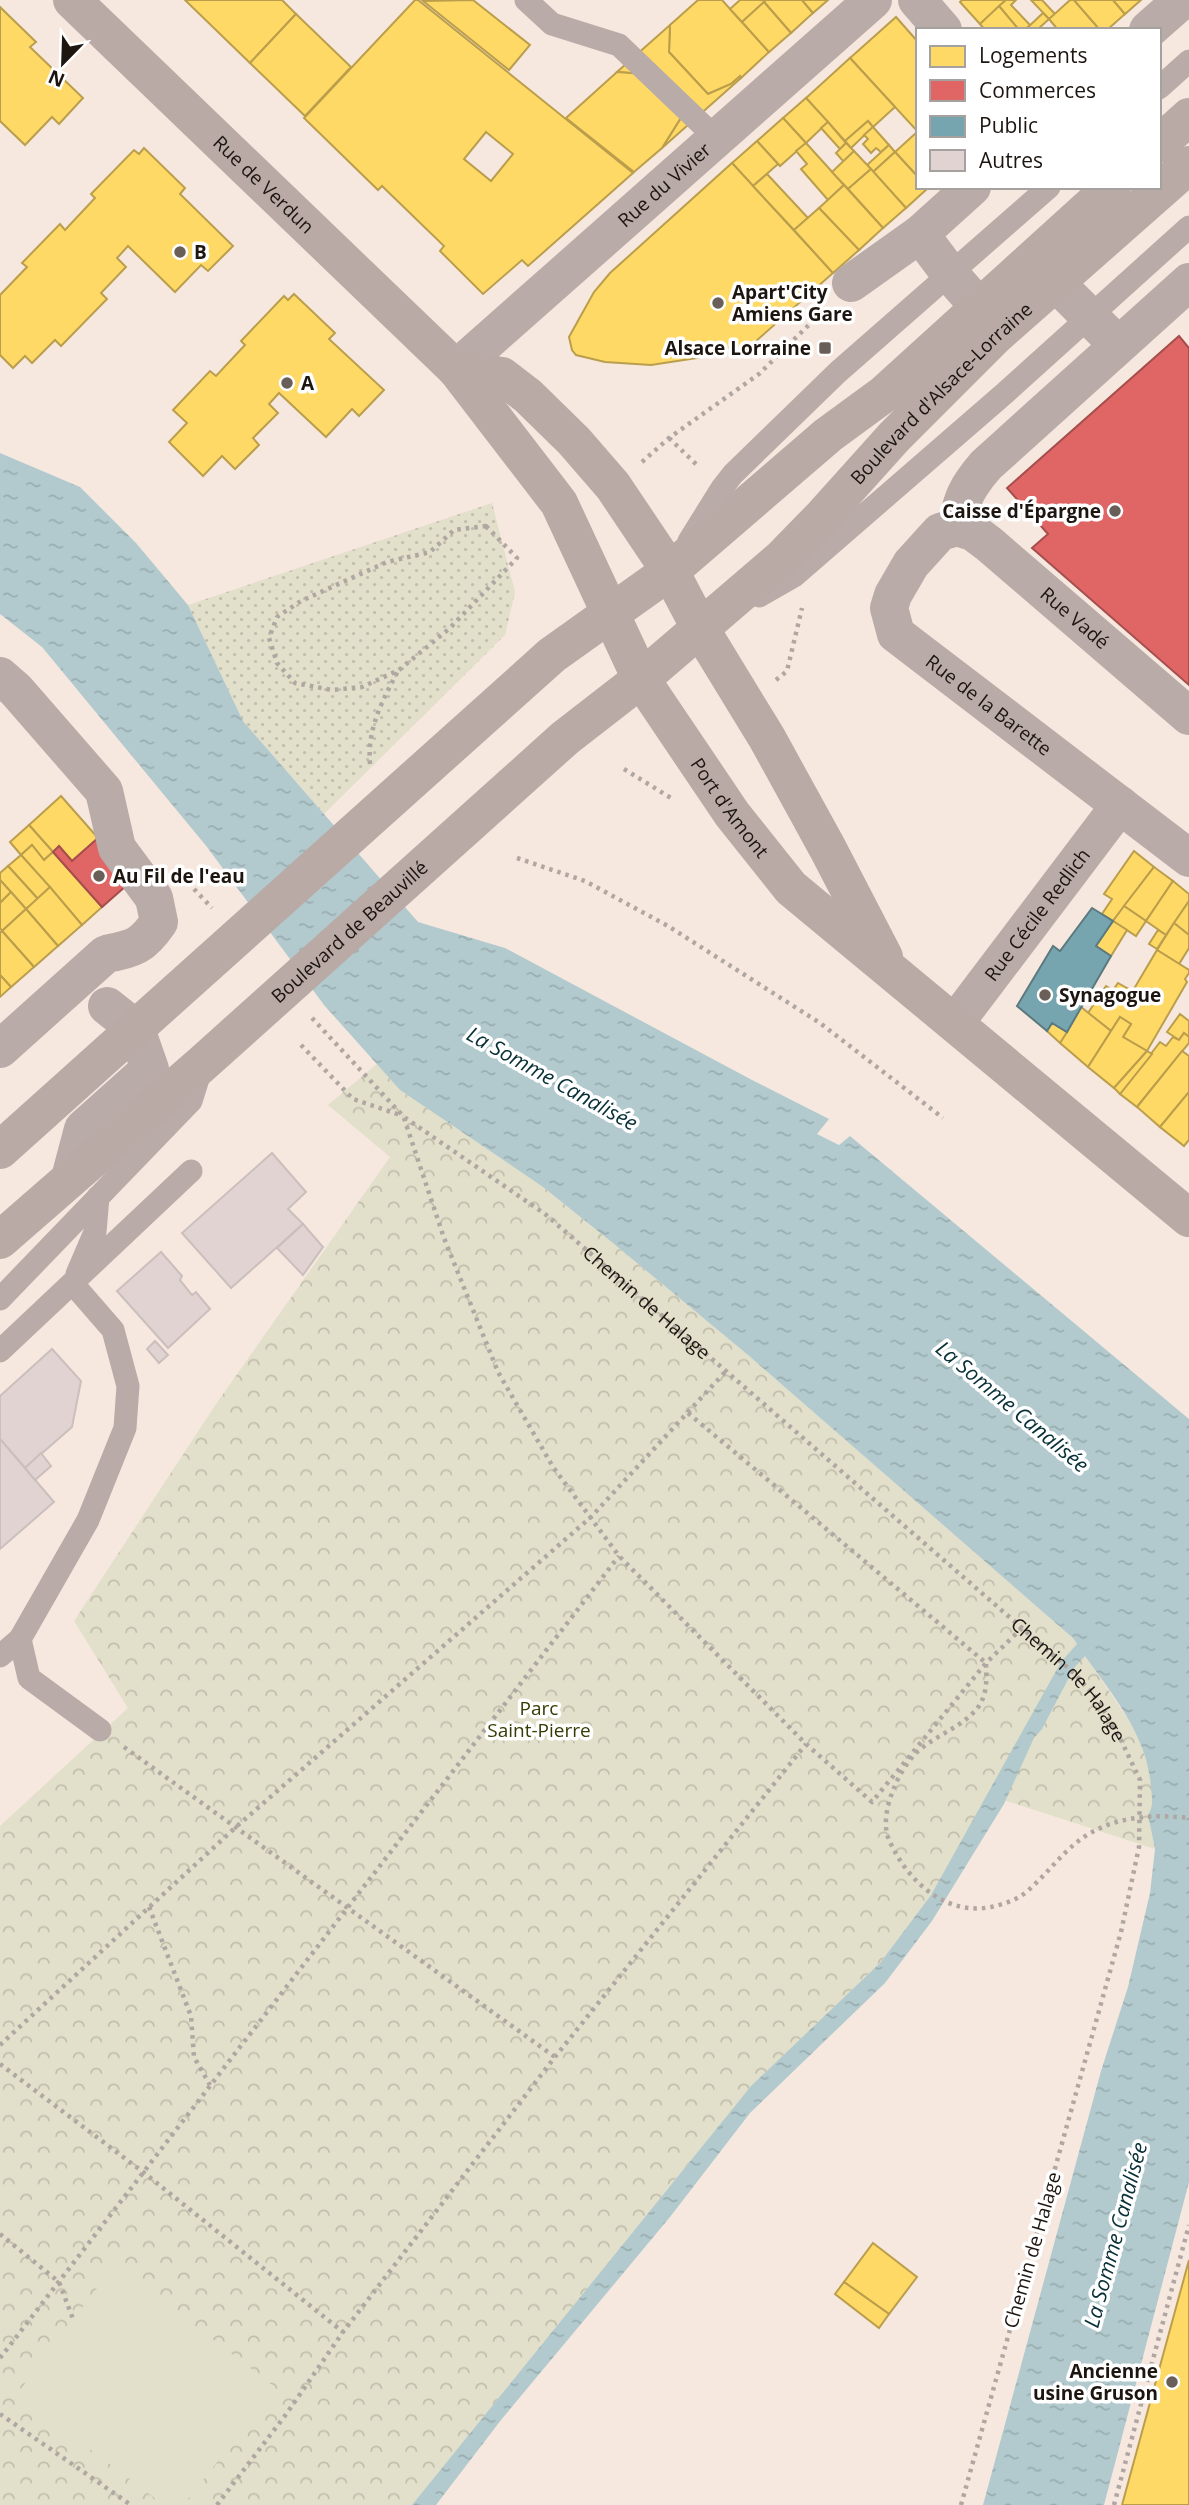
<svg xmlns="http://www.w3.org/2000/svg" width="1189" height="2505" font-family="'Open Sans',sans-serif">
<defs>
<pattern id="grass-dots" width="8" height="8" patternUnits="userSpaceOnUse" patternTransform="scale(1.75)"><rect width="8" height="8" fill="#e2dfca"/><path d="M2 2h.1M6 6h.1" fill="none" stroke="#c1beac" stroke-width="1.8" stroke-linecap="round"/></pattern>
<pattern id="park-crowns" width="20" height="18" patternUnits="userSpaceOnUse" patternTransform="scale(1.75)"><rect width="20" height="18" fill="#e2dfca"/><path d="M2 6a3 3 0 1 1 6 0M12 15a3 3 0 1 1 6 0" fill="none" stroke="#c1beac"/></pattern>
<pattern id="water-ripples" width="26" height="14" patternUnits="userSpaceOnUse" patternTransform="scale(1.75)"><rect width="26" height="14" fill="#b2cace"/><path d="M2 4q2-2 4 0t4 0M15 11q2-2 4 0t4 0" fill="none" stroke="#99adb0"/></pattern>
</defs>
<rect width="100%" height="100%" fill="#f6e8df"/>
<path fill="url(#grass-dots)" d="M492 503 515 592 505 635 324 814 243 721 188 605Z"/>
<path fill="url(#park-crowns)" d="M377 1064 400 1090 543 1187 614 1244 748 1355 1074 1639 1136 1731 1150 1770 1153 1808 1148 1815 1155 1849 988 1795 931 1895 880 1963 751 2086 412 2505H0V1826L128 1708 74 1621 216 1404 390 1157 328 1105Z"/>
<path fill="#e2dfca" d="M115 2264 276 2388 183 2505H164L17 2394Z"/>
<path fill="url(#water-ripples)" d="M0 453 80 487 136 543 188 605 243 721 418 922 505 948 752 1080 829 1119 817 1134 839 1145 850 1136 1189 1419V2182L1104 2505H983L1101 2071 1128 1987 1150 1893 1155 1849 1148 1815C1154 1806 1152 1798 1151 1788 1148 1737 1114 1697 1085 1656L1074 1668 1042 1729 1034 1738 1004 1804 932 1921 885 1983 750 2113 670 2217 501 2420 436 2505H412L751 2086 880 1963 931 1895 1061 1662 1077 1644 1074 1639 748 1355 614 1244 543 1187 400 1090 324 1005 207 847 42 647 0 614Z"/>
<g fill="#ffd966" stroke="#bb9e4c" stroke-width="2" fill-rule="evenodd">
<path d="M185 0H282L296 14 250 63Z"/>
<path d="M415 0H418L633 173 528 266 522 260 483 294 440 251 444 246 382 186 378 190 304 118ZM486 132 513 154 491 181 464 159Z"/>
<path d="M473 0 530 45 509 70 423 1Z"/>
<path d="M698 0H722L769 52 741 78 740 76 731 84 708 94 669 52 670 25Z"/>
<path d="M740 0H763L764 2 742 22 730 9Z"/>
<path d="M766 0H802L813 13 791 33 764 2Z"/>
<path d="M802 0H828L813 13Z"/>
<path d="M962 0H1006L980 24 960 2Z"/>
<path d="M1006 0H1016L1011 5 1030 25 1025 30H1019L999 6Z"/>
<path d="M1031 0H1042L1055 14 1049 19Z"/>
<path d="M1070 0H1074L1100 30H1058L1049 19Z"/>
<path d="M1074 0H1113L1125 14 1107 30H1100Z"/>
<path d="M1113 0H1141L1125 14Z"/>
<path d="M764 2 791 33 769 52 742 22Z"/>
<path d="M999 6 1019 30H985L980 24Z"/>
<path d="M0 7 36 42 30 47 83 98 59 124 52 117 25 145 0 121Z"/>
<path d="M1043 13 1049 19 1037 30H1025Z"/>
<path d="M296 14 351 67 305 116 250 63Z"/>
<path d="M896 17 918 42V132L850 58Z"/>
<path d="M670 25 669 52 708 94 731 84 740 76 741 78 662 148 682 116 644 74 617 72Z"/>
<path d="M850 58 895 107 873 127 868 121 845 141 806 98Z"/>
<path d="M617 72 644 74 682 116 662 148 634 172 566 118Z"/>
<path d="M806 98 828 122 806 143 783 118Z"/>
<path d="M783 118 806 143 780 166 757 141Z"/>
<path d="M868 121 873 127 851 148 845 141Z"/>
<path d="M828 122 846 143 840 149 821 128Z"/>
<path d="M873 127 889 145 881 152 876 148 871 153 863 144 868 139 864 135Z"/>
<path d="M917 132H918V177L895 152Z"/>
<path d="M757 141 778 164 753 186 732 163Z"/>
<path d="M806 143 844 185 828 200 801 169 807 164 796 151Z"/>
<path d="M846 143 854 151 844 162 836 153Z"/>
<path d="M889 145 895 152 873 172 867 165Z"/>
<path d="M144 148 185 188 180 194 233 246 208 271 201 265 175 292 128 246 117 258 126 267 101 293 107 299 61 346 55 340 32 363 25 356 13 368 0 355V295L27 267 22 263 60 224 65 230 95 198 91 194 134 150 139 154Z"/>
<path d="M854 151 871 169 848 189 832 172Z"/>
<path d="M895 152 918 177V187L928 188 906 208 873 172Z"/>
<path d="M732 163 833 273 738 357 730 347 697 358 651 365 605 362 576 355 572 350 569 337 594 292 610 273Z"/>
<path d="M871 169 906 208 883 228 848 189Z"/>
<path d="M767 174 808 218 794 230 753 186Z"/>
<path d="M844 185 883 228 859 250 819 208Z"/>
<path d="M819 208 859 250 833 273 794 230Z"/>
<path d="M294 294 335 333 329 339 384 390 359 416 352 409 326 437 279 393 269 404 278 413 253 438 259 445 235 469 222 456 203 476 169 442 187 423 173 410 210 371 216 376 245 345 241 341 284 296 288 300Z"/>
<path d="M61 796 98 838 72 861 59 846 53 852 29 825Z"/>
<path d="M29 825 53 852 44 860 32 845 21 855 10 842Z"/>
<path d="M32 845 44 860 53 852 102 907 82 925 21 855Z"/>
<path d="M1134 851 1154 867 1113 921 1102 914 1112 899 1104 894Z"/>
<path d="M21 855 50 887 38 899 8 866Z"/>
<path d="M8 866 38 899 26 909 0 880V873Z"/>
<path d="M1154 867 1173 881 1146 921 1124 906Z"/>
<path d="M0 880 11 892 0 903Z"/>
<path d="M1173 881 1189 894V901L1166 935 1146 921Z"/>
<path d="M50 887 82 925 58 946 26 909Z"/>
<path d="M11 892 26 909 2 931 0 928V903Z"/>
<path d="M1189 901V935L1174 923Z"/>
<path d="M1124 906 1146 921 1136 936 1113 921Z"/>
<path d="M26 909 58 946 34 967 2 931Z"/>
<path d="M1113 921 1127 930 1111 956 1096 946Z"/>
<path d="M1174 923 1189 935V948L1179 964 1157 950Z"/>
<path d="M1158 930 1166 935 1157 949 1149 944Z"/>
<path d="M2 931 34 967 11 987 0 975V933Z"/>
<path d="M1157 950 1189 970V973L1185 979 1187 982 1147 1051 1123 1037 1131 1024 1120 1017 1111 1031 1088 1013 1106 986 1128 999Z"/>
<path d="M0 975 11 987 0 997Z"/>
<path d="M1118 983 1132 991 1128 999 1113 990Z"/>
<path d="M1081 1007 1111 1031 1088 1067 1060 1043Z"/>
<path d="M1180 1014 1189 1021V1037L1184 1033 1179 1040 1167 1032Z"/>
<path d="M1120 1017 1131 1024 1123 1037 1147 1051 1114 1088 1088 1067Z"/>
<path d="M1052 1023 1067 1032 1060 1043 1047 1031Z"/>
<path d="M1184 1033 1189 1037V1043L1137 1107 1120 1094 1160 1042 1166 1046 1173 1037 1179 1040Z"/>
<path d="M1147 1051 1152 1054 1120 1094 1114 1088Z"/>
<path d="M1182 1051 1189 1056V1092L1160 1127 1137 1107Z"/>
<path d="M1189 1092V1140L1184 1146 1160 1127Z"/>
<path d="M873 2243 917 2277 889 2314 844 2282Z"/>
<path d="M1189 2260V2505H1122Z"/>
<path d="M844 2282 889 2314 879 2328 835 2294Z"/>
</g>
<g fill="#e06666" stroke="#a64e4c" stroke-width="2">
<path d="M1179 336 1189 348V685L1032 548 1048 534 1007 488Z"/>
<path d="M98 838 127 885 102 907 53 852 59 846 72 861Z"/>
</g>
<path fill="#76a5af" stroke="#5b7a7f" stroke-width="2" d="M1092 908 1113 921 1096 946 1111 956 1067 1032 1052 1023 1047 1031 1017 1006 1053 946 1060 951Z"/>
<g fill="#e1d3d1" stroke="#cbbfbd" stroke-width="2">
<path d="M272 1153 306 1192 288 1209 303 1224 231 1288 182 1233Z"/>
<path d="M303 1224 323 1247 303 1275 277 1248Z"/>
<path d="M161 1252 182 1276 180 1280 192 1295 196 1292 210 1309 168 1348 117 1291Z"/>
<path d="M155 1341 168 1355 159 1363 147 1349Z"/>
<path d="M52 1349 81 1381 72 1427 25 1468 0 1439V1396Z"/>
<path d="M0 1439 54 1502 0 1549Z"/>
<path d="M41 1453 51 1466 35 1480 25 1468Z"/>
</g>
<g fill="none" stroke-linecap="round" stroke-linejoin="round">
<g stroke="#b0a6a2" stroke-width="4.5" stroke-dasharray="3.5 5" stroke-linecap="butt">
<path d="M669 438 698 466"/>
<path d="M642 462 669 438 759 374 823 311"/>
<path d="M486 526 517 558 450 628 399 670 362 687 332 690 295 683 277 663 269 638 277 617 301 601 387 562 430 552 454 530Z"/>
<path d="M776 680 787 671 802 608"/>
<path d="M370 764C367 729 382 701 398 671"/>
<path d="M624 769 671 798"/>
<path d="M517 858 585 881 668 926 820 1023 943 1118"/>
<path d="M194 889 212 908"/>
<path id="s1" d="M312 1018 404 1117 545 1214 1075 1674 1097 1699 1120 1738 1140 1780 1139 1847 1121 1932 961 2505"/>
<path d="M301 1045 353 1099 403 1116"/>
<path d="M404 1118 444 1238 498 1372 553 1467 619 1556 806 1744 872 1802 986 1663 1023 1627"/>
<path d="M688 1413 986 1663"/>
<path d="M986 1664C987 1682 987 1700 973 1713 957 1729 933 1737 916 1753 898 1771 878 1815 889 1840 907 1880 944 1916 991 1907 1003 1904 1015 1901 1025 1893 1047 1875 1062 1851 1087 1835 1118 1816 1154 1814 1189 1818"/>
<path d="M124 1747 555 2057"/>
<path d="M149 1907 191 2016 194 2057 210 2085"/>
<path d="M0 2045 236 1827 591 1517 726 1371"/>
<path d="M0 2064 143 2172 343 2332"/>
<path d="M0 2234 59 2282 73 2319"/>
<path d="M0 2358 619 1556"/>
<path d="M0 2414 131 2505"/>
<path d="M217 2505 287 2413 343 2332 555 2057 806 1744"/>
<path d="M1114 2505 1189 2225"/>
</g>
<g stroke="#b9aba8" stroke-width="23">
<path d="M526 0 552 24 619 45 716 138"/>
<path d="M1159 88 1189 61"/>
<path d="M689 541 722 488 733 474 838 372 1049 187"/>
<path d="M759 596 794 576 1005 393 1189 227"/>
<path d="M77 1274 95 1232 98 1197"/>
<path d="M73 1284 113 1330 128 1386 125 1428 88 1520 20 1639 29 1678 100 1730"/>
<path d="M0 1299 191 1101 201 1069"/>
<path d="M0 1351 191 1171"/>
<path d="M0 1656 20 1639"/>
</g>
<g stroke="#b9aba8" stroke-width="38">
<path d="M917 0 943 30"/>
<path d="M1148 30 1182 0"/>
<path d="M920 234 950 274 980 308"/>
<path d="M851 283 920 234 972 187"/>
<path d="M1056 283 1118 345"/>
<path id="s2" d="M456 369 873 0"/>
<path id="s3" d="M957 527 940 532 911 564 893 595 889 608 896 634 1189 858"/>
<path d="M957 527C961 499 967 487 986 465L1189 282"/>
<path id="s4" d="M957 527 973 532 989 544 1189 716"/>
<path d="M0 676 16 690 104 791 117 848 154 898 159 922C142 947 134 948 106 954L0 1049"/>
<path id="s5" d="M955 1023 1120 805"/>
<path d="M70 1178 83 1129 150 1069 136 1029 107 1006"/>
</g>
<g stroke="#b9aaa6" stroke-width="38">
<path id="s6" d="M72 0 456 369 559 503 641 679 732 814 791 888 1189 1218"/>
<path d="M1159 144 1189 117"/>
<path d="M456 369 502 376 528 396 574 441 613 486 670 571 701 630 767 738 828 849 884 957"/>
<path d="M0 1150 552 655 670 571 828 435 884 394 1112 187"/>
<path id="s7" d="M0 1240 203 1063 565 738 641 679 781 559 823 516 894 437 995 336 1189 165"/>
</g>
</g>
<g fill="#695f58" stroke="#fff" stroke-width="2.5">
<circle cx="180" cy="252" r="7"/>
<circle cx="718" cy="303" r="7"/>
<rect x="818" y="341" width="14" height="14" rx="3.5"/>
<circle cx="287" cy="383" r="7"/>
<circle cx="1115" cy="511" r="7"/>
<circle cx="99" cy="876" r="7"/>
<circle cx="1045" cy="995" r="7"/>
<circle cx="1172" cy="2382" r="7"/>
</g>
<g text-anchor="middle" stroke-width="7" stroke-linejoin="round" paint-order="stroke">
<g font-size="19" fill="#1d150f" stroke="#fff">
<text dy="7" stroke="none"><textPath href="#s2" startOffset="278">Rue du Vivier</textPath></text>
<text dy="7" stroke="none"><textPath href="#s6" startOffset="266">Rue de Verdun</textPath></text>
<text dy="7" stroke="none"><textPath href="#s7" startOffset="1267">Boulevard d'Alsace-Lorraine</textPath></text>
<text dy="7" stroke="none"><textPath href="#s4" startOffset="150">Rue Vadé</textPath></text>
<text dy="7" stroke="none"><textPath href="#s3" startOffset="254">Rue de la Barette</textPath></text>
<text dy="7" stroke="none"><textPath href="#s6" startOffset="1052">Port d'Amont</textPath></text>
<text dy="7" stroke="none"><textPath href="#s5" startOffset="136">Rue Cécile Redlich</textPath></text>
<text dy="7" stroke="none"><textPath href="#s7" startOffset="466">Boulevard de Beauvillé</textPath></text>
<text dy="7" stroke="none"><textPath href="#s1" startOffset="441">Chemin de Halage</textPath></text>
<text dy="7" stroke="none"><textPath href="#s1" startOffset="1008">Chemin de Halage</textPath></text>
<text transform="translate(1032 2250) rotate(-74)" y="7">Chemin de Halage</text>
</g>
<g font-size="19" font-weight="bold" fill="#1d150f" stroke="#fff" text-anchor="start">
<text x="194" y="259">B</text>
<text x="732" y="299">Apart'City<tspan x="732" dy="22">Amiens Gare</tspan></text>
<text x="811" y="355" text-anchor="end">Alsace Lorraine</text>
<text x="301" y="390">A</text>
<text x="1101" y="518" text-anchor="end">Caisse d'Épargne</text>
<text x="113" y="883">Au Fil de l'eau</text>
<text x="1059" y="1002">Synagogue</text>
<text x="1158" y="2378" text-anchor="end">Ancienne<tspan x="1158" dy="22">usine Gruson</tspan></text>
</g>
<g font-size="19" fill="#363c03" stroke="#fff">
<text x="539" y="1715">Parc<tspan x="539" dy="22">Saint-Pierre</tspan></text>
</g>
<g font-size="21" font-style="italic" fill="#073037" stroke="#fff">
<text transform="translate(552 1079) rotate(29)" y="7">La Somme Canalisée</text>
<text transform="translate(1012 1407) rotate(40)" y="7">La Somme Canalisée</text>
<text transform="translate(1116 2235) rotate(-75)" y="7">La Somme Canalisée</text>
</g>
</g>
<rect x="916" y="28" width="245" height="161" fill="#ffffff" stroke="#a5a19f" stroke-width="2"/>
<rect x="930" y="46" width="35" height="21" fill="#ffd966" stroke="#a5a19f" stroke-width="2"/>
<text x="979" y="63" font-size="21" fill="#1d150f">Logements</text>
<rect x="930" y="80" width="35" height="21" fill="#e06666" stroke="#a5a19f" stroke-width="2"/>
<text x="979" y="98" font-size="21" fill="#1d150f">Commerces</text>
<rect x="930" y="116" width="35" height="21" fill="#76a5af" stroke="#a5a19f" stroke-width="2"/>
<text x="979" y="133" font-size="21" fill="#1d150f">Public</text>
<rect x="930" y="150" width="35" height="21" fill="#e1d3d1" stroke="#a5a19f" stroke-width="2"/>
<text x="979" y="168" font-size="21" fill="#1d150f">Autres</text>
<g transform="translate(63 63) rotate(203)" stroke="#ffffff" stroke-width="5" paint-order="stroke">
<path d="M0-5L12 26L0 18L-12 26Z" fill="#1d150f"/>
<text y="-10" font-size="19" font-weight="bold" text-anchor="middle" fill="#1d150f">N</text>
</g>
</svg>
